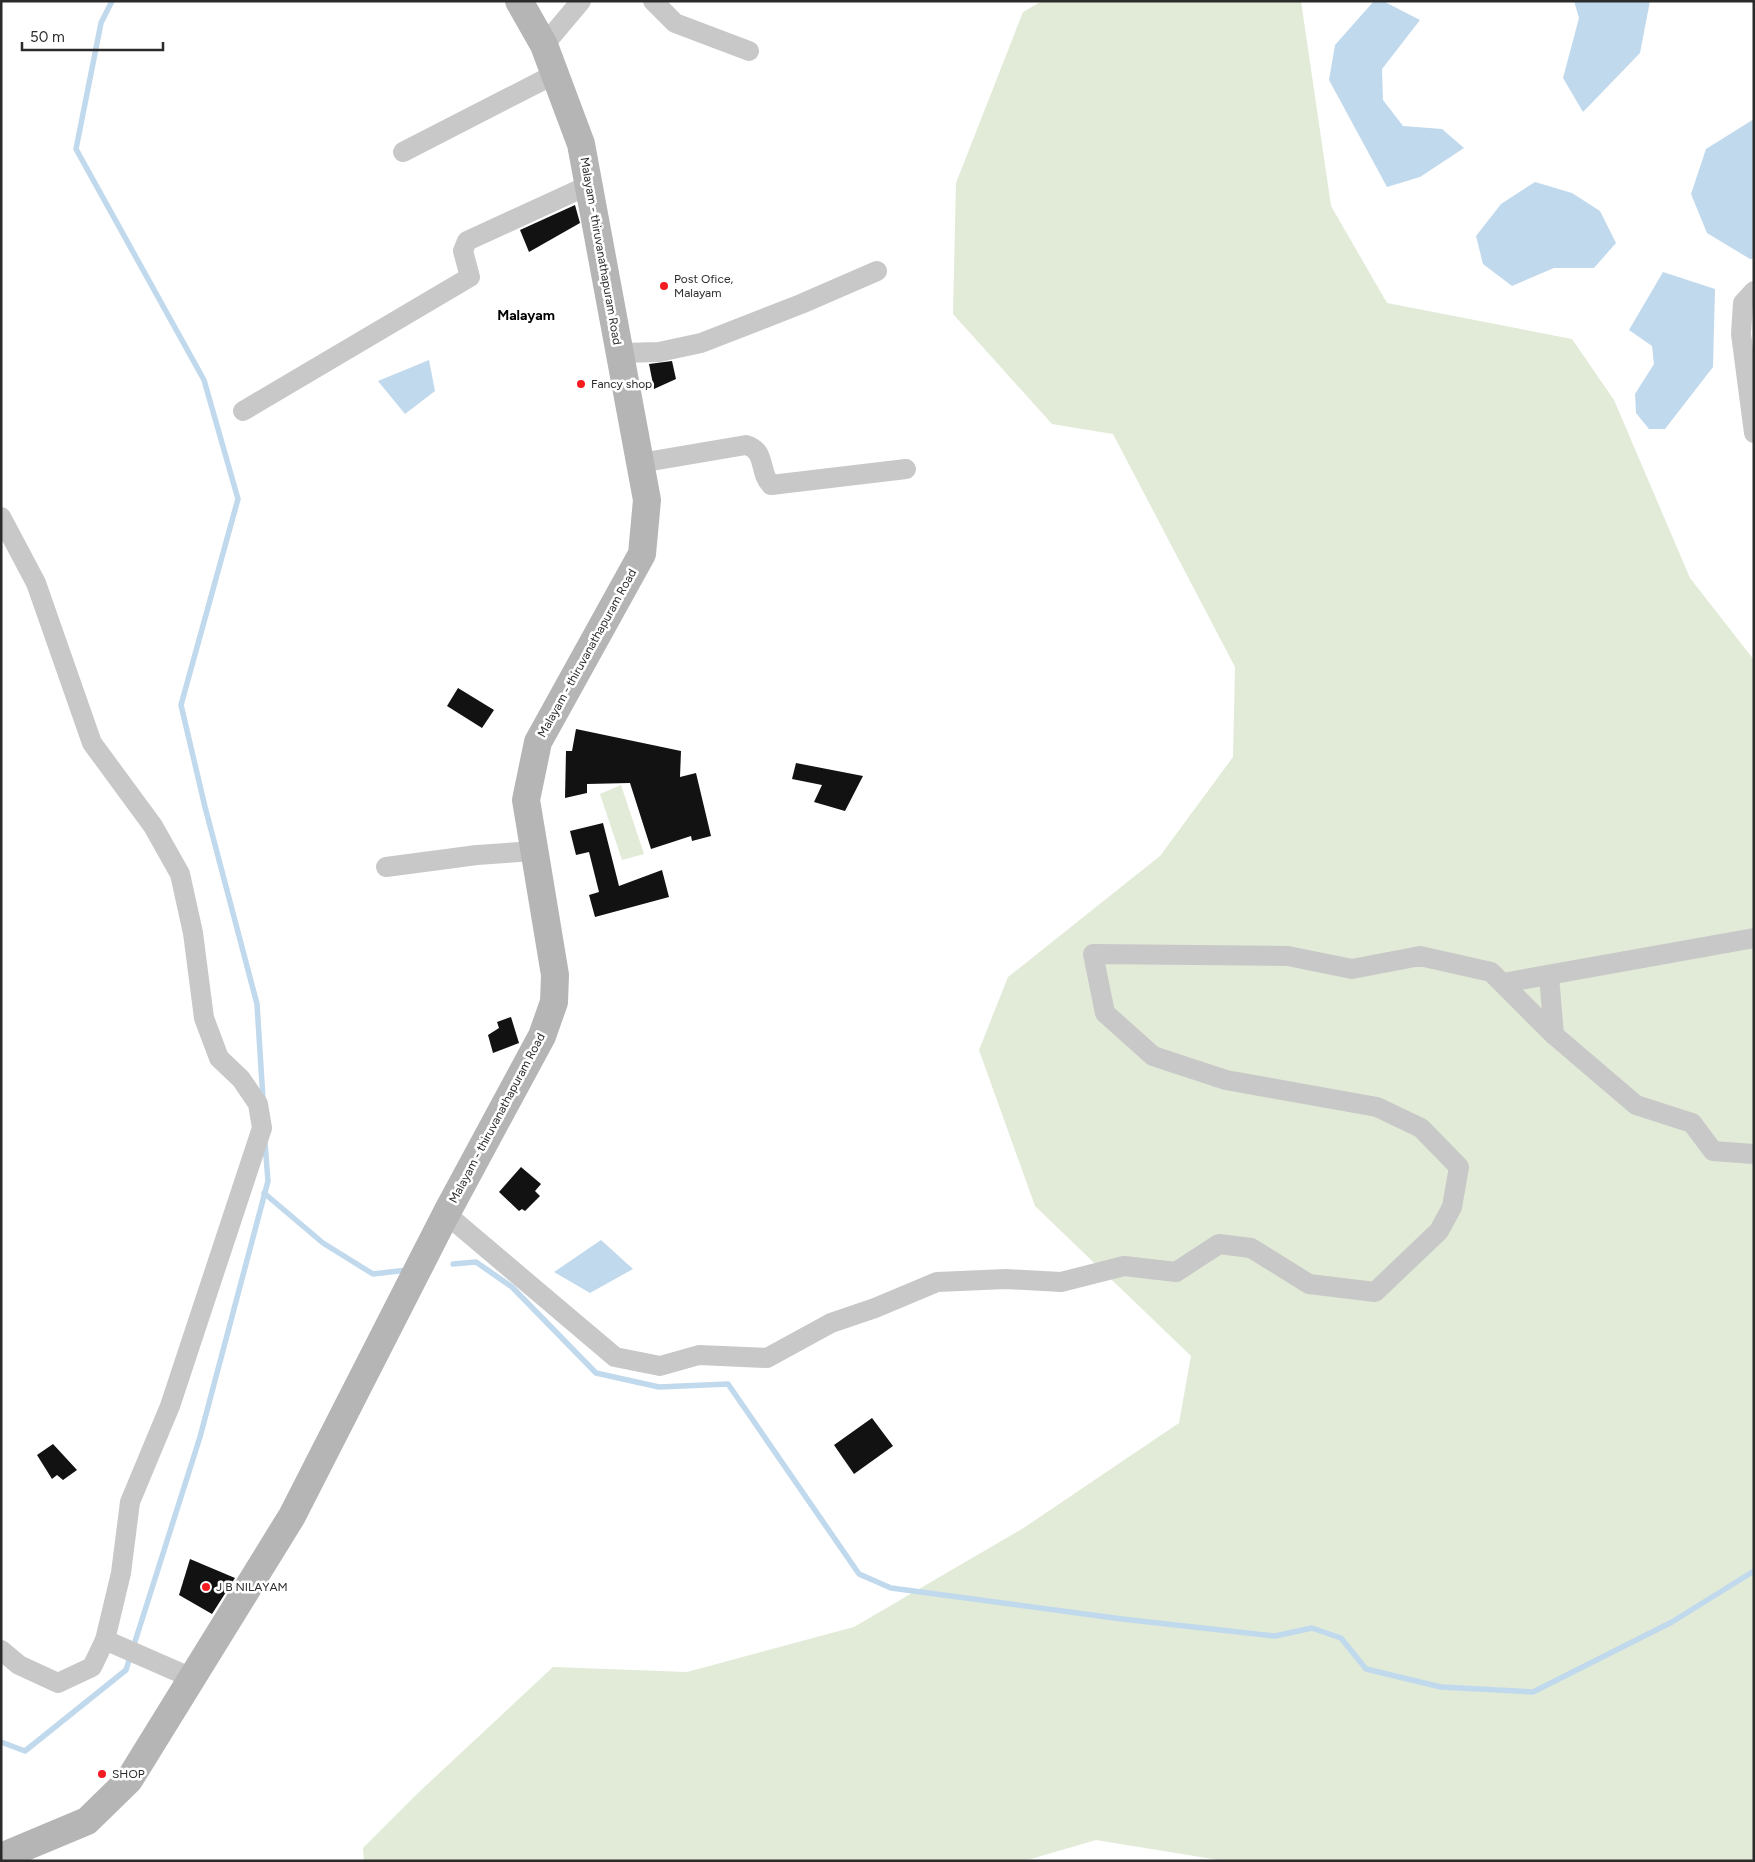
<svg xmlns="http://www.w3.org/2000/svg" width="1755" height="1862" font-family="Figtree,sans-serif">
<rect width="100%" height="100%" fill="#fff"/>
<g fill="#e1ebd7">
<path d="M1042 1H1301L1331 206 1387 303 1572 339 1614 400 1690 578 1754 660V1861H1225L1096 1840 1024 1861H364L363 1848 418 1793 553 1667 687 1672 854 1627 1022 1529 1179 1423 1191 1356 1035 1206 979 1050 1008 977 1160 856 1233 757 1235 667 1113 434 1052 424 953 314 956 183 1023 12Z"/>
<path d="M621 785 644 854 622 860 600 794Z"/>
</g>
<g fill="#c1d9ed">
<path d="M1374 1H1383L1420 20 1382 69 1383 100 1403 126 1442 129 1464 148 1420 177 1387 187 1329 80 1335 45Z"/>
<path d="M1574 1H1650L1640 53 1583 112 1563 78 1579 18Z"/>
<path d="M1754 119V259H1750L1707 233 1691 194 1706 149Z"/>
<path d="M1535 182 1572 193 1600 211 1616 243 1594 268H1554L1512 286 1483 264 1476 236 1501 204Z"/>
<path d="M1663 272 1715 289 1713 367 1665 429H1649L1636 413 1635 394 1654 364 1652 346 1629 330Z"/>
<path d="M429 360 435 391 405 414 378 381Z"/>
<path d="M601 1240 633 1269 590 1293 554 1272Z"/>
</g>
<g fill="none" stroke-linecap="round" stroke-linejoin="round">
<g stroke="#c1d9ed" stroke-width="5.5">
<path d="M112 1 101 23 76 149 204 380 238 499 181 705 205 807 257 1004 263 1099"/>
<path d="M264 1193 323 1243 373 1274 407 1270"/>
<path d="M453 1264 476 1262 512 1287 596 1373 659 1387 728 1384 859 1574 891 1588 1122 1619 1275 1636 1312 1628 1341 1638 1366 1669 1441 1687 1533 1692 1672 1622 1754 1571"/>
<path d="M1 1742 25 1751 126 1670 200 1437 268 1181 265 1143"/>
</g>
</g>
<g fill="#121212">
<path d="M575 205 580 223 529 252 520 230Z"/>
<path d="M672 361 676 379 654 389 649 364Z"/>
<path d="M458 688 494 710 482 728 447 706Z"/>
<path d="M576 729 681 751 680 777 696 773 711 836 692 841 691 836 651 849 630 783 587 784V793L565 798 566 751H572Z"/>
<path d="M796 763 863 776 845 811 814 802 822 785 792 779Z"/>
<path d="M603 823 619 886 662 870 669 897 595 917 589 895 599 892 589 852 576 855 570 831Z"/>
<path d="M511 1017 519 1043 493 1053 488 1035 499 1028 497 1022Z"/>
<path d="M521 1167 541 1184 535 1191 540 1196 525 1211 522 1209 519 1211 499 1192Z"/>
<path d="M872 1418 893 1446 854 1474 834 1445Z"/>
<path d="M53 1444 77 1470 63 1480 57 1475 52 1479 37 1455Z"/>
<path d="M190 1559 235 1578 212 1614 179 1595Z"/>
</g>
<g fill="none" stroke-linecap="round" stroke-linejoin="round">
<g stroke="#c8c8c8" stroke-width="20">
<path d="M653 1 675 23 749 51"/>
<path d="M544 45 581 1"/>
<path d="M403 152 555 74"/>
<path d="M1754 291 1743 303 1741 334 1754 433"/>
<path d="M620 353 659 352 701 343 801 304 877 271"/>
<path d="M243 411 470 277 463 251 467 241 589 185"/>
<path d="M640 463 746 445C767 451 758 471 771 485L906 469"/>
<path d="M1 517 36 583 92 743 153 826 180 874 193 933 204 1018 219 1058 241 1079 258 1104 262 1128 170 1406 130 1502 121 1573 105 1640 192 1678"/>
<path d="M386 867 477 855 534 851"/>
<path d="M1549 976 1554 1035"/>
<path d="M1503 983 1754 938"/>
<path d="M446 1214 615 1357 660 1366 699 1355 767 1358 831 1323 875 1308 937 1282 1006 1279 1061 1282 1124 1266 1176 1272 1219 1244 1251 1248 1309 1284 1375 1292 1439 1231 1452 1207 1459 1167 1421 1128 1377 1107 1226 1080 1153 1056 1105 1013 1093 954 1288 956 1352 969 1420 956 1491 972 1554 1035 1636 1105 1692 1123 1713 1151 1754 1154"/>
<path d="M1 1650 19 1665 58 1683 92 1667 105 1640"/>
</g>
<path stroke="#b5b5b5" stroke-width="28" d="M1 1857 87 1821 129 1780 292 1516 446 1214 542 1036 554 1002 555 975 526 800 538 742 642 554 647 500 581 144 544 45 519 1"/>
</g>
<g fill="#f41c20" stroke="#fff" stroke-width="2">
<circle cx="664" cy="286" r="5"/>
<circle cx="581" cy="384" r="5"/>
<circle cx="206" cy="1587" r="5"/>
<circle cx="102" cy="1774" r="5"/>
</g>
<g text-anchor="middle" stroke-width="5" stroke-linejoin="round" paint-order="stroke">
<g font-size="12" fill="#2b2b2b" stroke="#fff">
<text transform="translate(601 251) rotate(80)" y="4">Malayam - thiruvanathapuram Road</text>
<text transform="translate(587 653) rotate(-61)" y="4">Malayam - thiruvanathapuram Road</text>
<text transform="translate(497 1118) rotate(-62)" y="4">Malayam - thiruvanathapuram Road</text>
</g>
<g font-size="12" fill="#2b2b2b" stroke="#fff" text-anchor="start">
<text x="674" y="283">Post Ofice,<tspan x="674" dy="14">Malayam</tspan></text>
<text x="591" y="388">Fancy shop</text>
<text x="216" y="1591">J B NILAYAM</text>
<text x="112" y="1778">SHOP</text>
</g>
<g font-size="14" font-weight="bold" fill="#000" stroke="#fff">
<text x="526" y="320">Malayam</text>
</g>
</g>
<rect width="1755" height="1862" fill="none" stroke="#2b2b2b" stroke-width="5"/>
<path d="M22 42v8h141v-8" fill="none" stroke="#2b2b2b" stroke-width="2.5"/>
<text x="30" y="42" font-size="15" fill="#2b2b2b" stroke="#ffffff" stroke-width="4" paint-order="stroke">50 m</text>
</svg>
